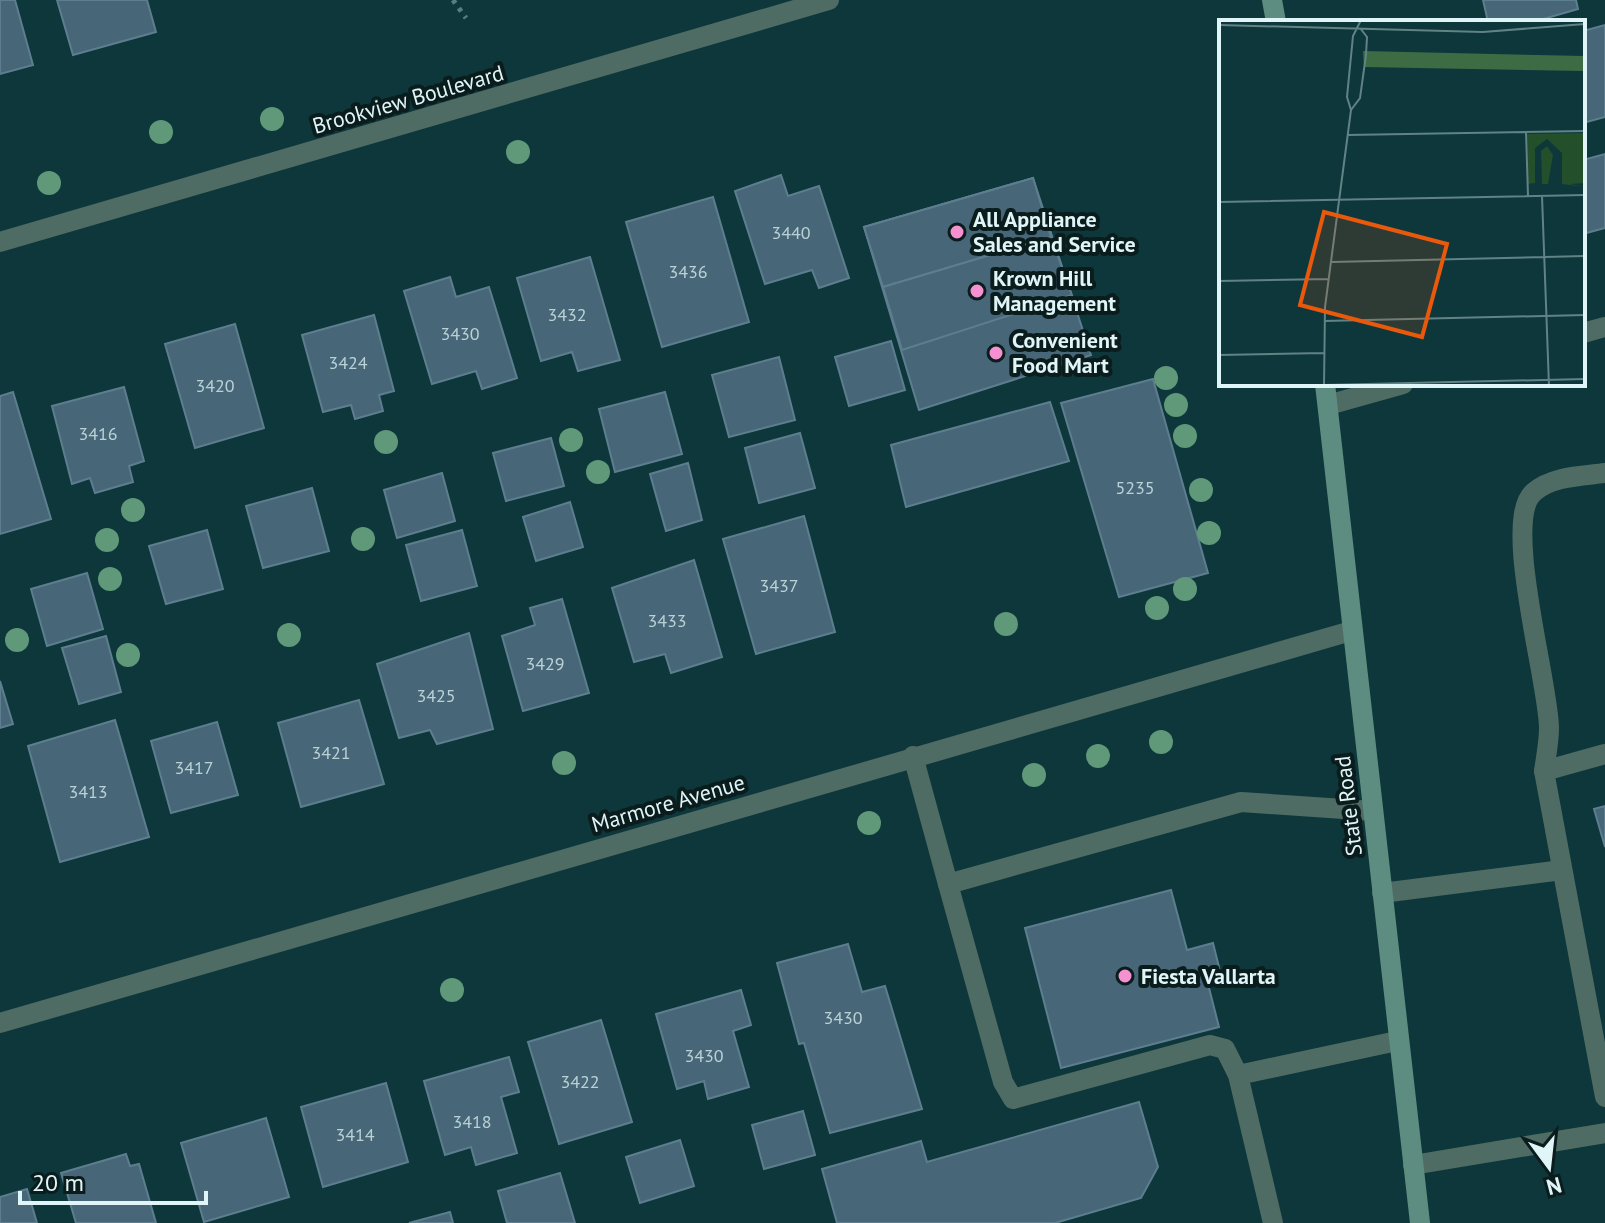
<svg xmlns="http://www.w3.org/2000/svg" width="1605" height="1223" font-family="'PT Sans',sans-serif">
<rect width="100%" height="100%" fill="#0d373b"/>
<g fill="#476778" stroke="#5d7e8f" stroke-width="2">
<path d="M0 0H15L33 65 0 74Z"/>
<path d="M57 0H147L156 32 73 55Z"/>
<path d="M1483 0H1576L1578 9 1533 22H1488Z"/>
<path d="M1605 25V117L1583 123V31Z"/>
<path d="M1605 154V228L1583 234V160Z"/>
<path d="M781 175 788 196 819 186 849 278 819 288 812 270 765 284 735 191Z"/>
<path d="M1033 178 1091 355 919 410 864 227Z"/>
<path d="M1033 178 1051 237 883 287 864 227Z"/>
<path d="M713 197 749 322 662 347 626 222Z"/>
<path d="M1051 237 1072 295 902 350 883 287Z"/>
<path d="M590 257 620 360 578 371 572 352 541 361 517 278Z"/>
<path d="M450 277 456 297 489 287 517 378 482 389 476 371 432 384 404 291Z"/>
<path d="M374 315 394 391 379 395 383 411 355 419 351 405 323 412 302 335Z"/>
<path d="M235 324 264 428 195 448 165 344Z"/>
<path d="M891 341 905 390 849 406 835 357Z"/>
<path d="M779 357 795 420 729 437 712 375Z"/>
<path d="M1153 379 1208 573 1119 597 1061 403Z"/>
<path d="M124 387 144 461 129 466 133 482 95 493 90 478 72 484 52 406Z"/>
<path d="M13 392 51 519 0 534V396Z"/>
<path d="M665 392 682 454 615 472 599 409Z"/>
<path d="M1050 402 1069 461 906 507 891 445Z"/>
<path d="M800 433 815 488 759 503 745 448Z"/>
<path d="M551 438 564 486 506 501 493 453Z"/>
<path d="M688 463 702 520 666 531 650 474Z"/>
<path d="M442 473 455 521 397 538 384 490Z"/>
<path d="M312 488 329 551 263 568 246 506Z"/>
<path d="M570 502 583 547 536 561 523 517Z"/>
<path d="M804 516 835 632 756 654 723 539Z"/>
<path d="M207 530 223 589 166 604 149 546Z"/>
<path d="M462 530 477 586 421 601 406 545Z"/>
<path d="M694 560 722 657 671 673 665 654 634 662 612 588Z"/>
<path d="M87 573 103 629 47 646 31 589Z"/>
<path d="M562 599 589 693 523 711 502 636 535 625 530 608Z"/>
<path d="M469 633 493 729 437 744 430 730 399 738 377 664Z"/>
<path d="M106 636 121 692 79 704 62 648Z"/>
<path d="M0 681 13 724 0 728Z"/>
<path d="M359 700 384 784 301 807 278 723Z"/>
<path d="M115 720 149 837 60 862 28 746Z"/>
<path d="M217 722 238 795 171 813 151 741Z"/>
<path d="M1605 806V847L1594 809Z"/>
<path d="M1171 890 1187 950 1213 943 1220 971 1207 980 1219 1027 1061 1068 1025 928Z"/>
<path d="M848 944 862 992 885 986 922 1109 830 1133 804 1043 799 1044 777 963Z"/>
<path d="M741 990 751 1025 733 1031 749 1087 708 1099 704 1081 677 1089 656 1014Z"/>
<path d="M601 1020 632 1122 559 1144 528 1042Z"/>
<path d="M509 1057 519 1092 501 1097 517 1153 476 1165 471 1147 445 1155 424 1081Z"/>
<path d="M386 1083 408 1162 323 1187 301 1107Z"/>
<path d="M1139 1102 1158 1167 1141 1198 1055 1223H837L822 1169 921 1141 927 1162Z"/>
<path d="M803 1111 815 1155 764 1169 752 1125Z"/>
<path d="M266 1118 289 1197 204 1222 181 1143Z"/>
<path d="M680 1140 694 1186 640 1203 626 1157Z"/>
<path d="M126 1154 130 1166 139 1164 156 1223H76L61 1173Z"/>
<path d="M560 1173 575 1223H507L498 1191Z"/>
<path d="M27 1189 37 1223H0V1197Z"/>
<path d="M450 1212 453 1223H409Z"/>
</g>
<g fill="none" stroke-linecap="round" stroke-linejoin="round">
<path stroke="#5b7d81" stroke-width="5" stroke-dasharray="4 6" stroke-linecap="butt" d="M453 0 466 18"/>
<g stroke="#4f6c64" stroke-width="20">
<path d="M1605 754 1544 771 1605 1097"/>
<path d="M913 756 948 884"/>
<path d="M1544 771C1546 757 1549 742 1549 728 1549 683 1501 519 1534 492 1552 476 1583 476 1605 473"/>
<path d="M1382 893 1562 870"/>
<path d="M1238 1075 1397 1041"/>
<path d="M1413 1165 1605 1133"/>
<path d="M1273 1223 1238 1075 1225 1049 1210 1045 1013 1099 1003 1082 948 884 1241 802 1373 811"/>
</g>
<g stroke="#4f6c64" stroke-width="20">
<path d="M0 242 829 0"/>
<path d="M1583 333 1605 327"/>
<path d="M1328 405 1403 384"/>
<path d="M0 1023 1351 631"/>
</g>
<g stroke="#5d8d80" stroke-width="20">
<path d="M1272 0 1276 22"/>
<path d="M1325 384 1420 1223"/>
</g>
</g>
<g fill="#5f9979">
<circle cx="272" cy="119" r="12"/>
<circle cx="161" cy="132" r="12"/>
<circle cx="518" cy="152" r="12"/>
<circle cx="49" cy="183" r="12"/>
<circle cx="1166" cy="378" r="12"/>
<circle cx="1176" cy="405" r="12"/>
<circle cx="1185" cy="436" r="12"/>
<circle cx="571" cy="440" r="12"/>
<circle cx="386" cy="442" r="12"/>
<circle cx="598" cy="472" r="12"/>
<circle cx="1201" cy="490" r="12"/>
<circle cx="133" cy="510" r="12"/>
<circle cx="1209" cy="533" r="12"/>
<circle cx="363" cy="539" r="12"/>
<circle cx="107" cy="540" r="12"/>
<circle cx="110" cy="579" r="12"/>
<circle cx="1185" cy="589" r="12"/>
<circle cx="1157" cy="608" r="12"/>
<circle cx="1006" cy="624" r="12"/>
<circle cx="289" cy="635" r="12"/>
<circle cx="17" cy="640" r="12"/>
<circle cx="128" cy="655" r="12"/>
<circle cx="1161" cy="742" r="12"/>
<circle cx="1098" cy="756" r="12"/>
<circle cx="564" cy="763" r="12"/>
<circle cx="1034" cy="775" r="12"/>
<circle cx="869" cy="823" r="12"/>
<circle cx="452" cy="990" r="12"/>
</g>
<g fill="#f590d1" stroke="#0b1c1d" stroke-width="3">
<circle cx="957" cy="232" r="8"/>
<circle cx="977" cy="291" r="8"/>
<circle cx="996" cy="353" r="8"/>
<circle cx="1125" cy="976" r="8"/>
</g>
<g text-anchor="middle" stroke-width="8" stroke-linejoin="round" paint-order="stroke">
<g font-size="18" fill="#bad2d7">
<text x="791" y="239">3440</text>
<text x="688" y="278">3436</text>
<text x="567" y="321">3432</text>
<text x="460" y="340">3430</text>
<text x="348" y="369">3424</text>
<text x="215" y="392">3420</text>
<text x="98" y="440">3416</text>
<text x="1135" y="494">5235</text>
<text x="779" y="592">3437</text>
<text x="667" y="627">3433</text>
<text x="545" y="670">3429</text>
<text x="436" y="702">3425</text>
<text x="331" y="759">3421</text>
<text x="194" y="774">3417</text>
<text x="88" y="798">3413</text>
<text x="843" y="1024">3430</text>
<text x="704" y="1062">3430</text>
<text x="580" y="1088">3422</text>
<text x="472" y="1128">3418</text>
<text x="355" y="1141">3414</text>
</g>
<g font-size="22" fill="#e0f5f7" stroke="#0b1c1d">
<text transform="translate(408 99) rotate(-16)" y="8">Brookview Boulevard</text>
<text transform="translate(668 803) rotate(-16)" y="8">Marmore Avenue</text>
<text transform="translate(1348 806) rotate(-97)" y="8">State Road</text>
</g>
<g font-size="22" font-weight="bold" fill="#e0f5f7" stroke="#0b1c1d" text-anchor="start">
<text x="973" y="227">All Appliance<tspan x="973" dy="25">Sales and Service</tspan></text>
<text x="993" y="286">Krown Hill<tspan x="993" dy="25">Management</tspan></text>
<text x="1012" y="348">Convenient<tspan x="1012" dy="25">Food Mart</tspan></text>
<text x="1141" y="984">Fiesta Vallarta</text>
</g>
</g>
<g transform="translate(1219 20)">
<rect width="366" height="366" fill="#0d373b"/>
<path d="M366 113V163L351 164 366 167 343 164V133L328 119 316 128V163L309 164 308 114ZM328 126 334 135 329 164H323L322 131Z" fill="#234f2b"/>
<path d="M144 31 366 36V51L145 47Z" fill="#3d6c44"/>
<path fill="none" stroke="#618386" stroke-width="2" d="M0 5 264 12 366 4M132 90 141 78 147 35 148 17 141 8M307 112 309 176M128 115 365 111M323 176 330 366M0 182 366 175M113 242 366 236M0 261 110 259M105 301 366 295M0 335 105 333M105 365 366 359M105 366 106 287 132 90 128 77 134 16 142 0"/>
<path fill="#e8590c" fill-opacity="0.15" stroke="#e8590c" stroke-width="4" d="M105 192 228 224 203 317 81 285Z"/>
<rect width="366" height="366" fill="none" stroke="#e0f5f7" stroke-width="4"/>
</g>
<g transform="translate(1549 1167) rotate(165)" stroke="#0b1c1d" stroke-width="6" paint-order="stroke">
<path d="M0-6L14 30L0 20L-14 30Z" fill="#e0f5f7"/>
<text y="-12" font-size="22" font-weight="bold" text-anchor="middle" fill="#e0f5f7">N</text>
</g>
<path d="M20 1191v12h186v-12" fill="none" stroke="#e0f5f7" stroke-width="4"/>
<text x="32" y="1191" font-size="24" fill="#e0f5f7" stroke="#0b1c1d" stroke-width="6" paint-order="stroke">20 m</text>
</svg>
